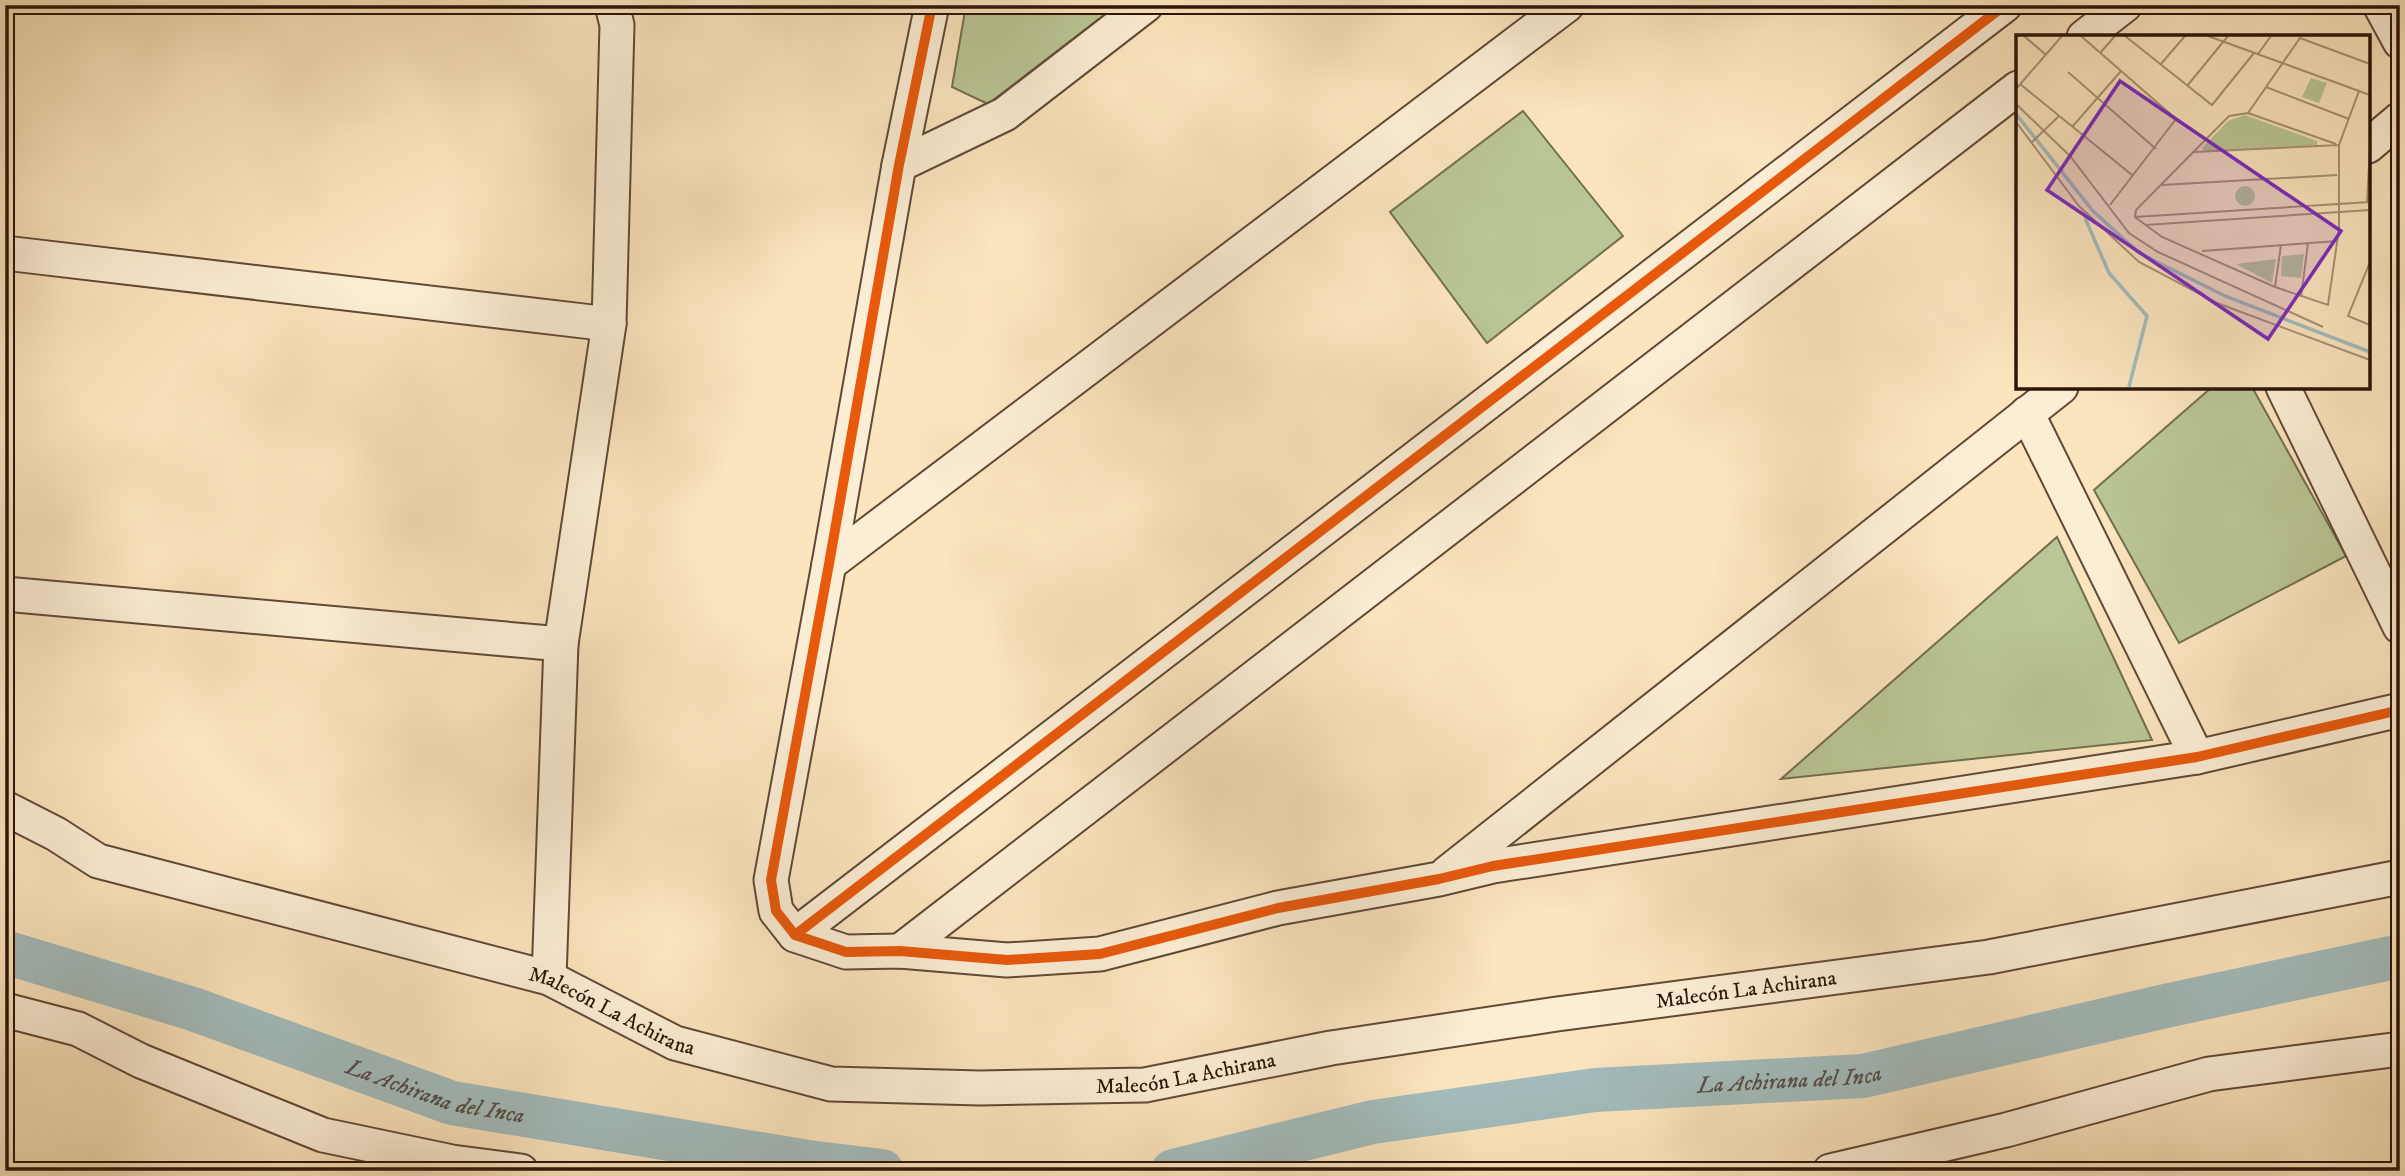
<svg xmlns="http://www.w3.org/2000/svg" width="2405" height="1176" font-family="'IM FELL DW Pica',serif">
<rect width="100%" height="100%" fill="#fbe5be"/>
<filter id="stains"><feTurbulence type="fractalNoise" baseFrequency=".00286" numOctaves="4"/><feColorMatrix values="0 0 0 0 .2 0 0 0 0 .09 0 0 0 0 .02 0 0 0 .5 -.17"/></filter>
<radialGradient id="worn" r=".72"><stop offset=".6" stop-color="#630" stop-opacity="0"/><stop offset="1" stop-color="#630" stop-opacity=".3"/></radialGradient>
<g fill="#bac695" stroke="#736e4f" stroke-width="2">
<path d="M966 5H1117L988 104 952 87Z"/>
<path d="M1523 111 1623 236 1487 343 1390 212Z"/>
<path d="M2212 387H2252L2346 556 2179 643 2094 490Z"/>
<path d="M2057 537 2152 740 1781 779Z"/>
</g>
<g fill="none" stroke-linecap="round" stroke-linejoin="round">
<g stroke="#a3bcbc" stroke-width="44">
<path id="s1" d="M5 952 193 1009 452 1103 808 1162 882 1171"/>
<path id="s2" d="M1173 1171 1373 1122 1595 1090 1863 1076 2170 1005 2400 956"/>
</g>
<defs>
<g id="minor">
<path d="M932 5 899 165 829 564 771 880 776 911 795 935 846 952 900 951 1007 960 1100 954 1278 908 1439 879 1493 866 2197 757 2400 710"/>
<path d="M2380 5 2400 42"/>
<path d="M2084 37 2125 5"/>
<path d="M2368 146 2400 119"/>
<path d="M899 165 1005 114 1146 5"/>
<path d="M5 253 609 324"/>
<path d="M2283 387 2400 627"/>
<path d="M2027 413 2197 757"/>
<path d="M829 564 1567 5"/>
<path d="M5 594 561 644"/>
<path id="s3" d="M5 808 56 834 98 861 549 978 675 1043 831 1084 980 1088 1145 1085 1331 1048 1557 1014 1989 957 2400 877"/>
<path d="M1447 873 2061 387"/>
<path d="M795 935 2005 5"/>
<path d="M900 951 2018 88"/>
<path d="M549 978 561 644 609 324 617 25 612 5"/>
<path d="M5 1010 78 1029 141 1061 323 1135 452 1162 521 1171"/>
<path d="M1830 1171 2006 1130 2209 1074 2400 1049"/>
</g>
</defs>
<use href="#minor" stroke="#604936" stroke-width="37"/>
<use href="#minor" stroke="#fceed5" stroke-width="33"/>
<defs>
<g id="cycleway">
<path d="M932 5 899 165 829 564 771 880 776 911 795 935 846 952 900 951 1007 960 1100 954 1278 908 1439 879 1493 866 2197 757 2400 710"/>
<path d="M795 935 2005 5"/>
</g>
</defs>
<use href="#cycleway" stroke="#fceed5" stroke-width="15"/>
<use href="#cycleway" stroke="#e8590c" stroke-width="10"/>
</g>
<g text-anchor="middle" stroke-width="5" stroke-linejoin="round" paint-order="stroke">
<g font-size="21" fill="#2c1509" stroke="#fceed5">
<text dy="7" stroke="none"><textPath href="#s3" startOffset="1799">Malecón La Achirana</textPath></text>
<text dy="7" stroke="none"><textPath href="#s3" startOffset="644">Malecón La Achirana</textPath></text>
<text dy="7" stroke="none"><textPath href="#s3" startOffset="1232">Malecón La Achirana</textPath></text>
</g>
<g font-size="23" font-style="italic" fill="#564f48" stroke="#fceed5">
<text dy="8" stroke="none"><textPath href="#s2" startOffset="625">La Achirana del Inca</textPath></text>
<text dy="8" stroke="none"><textPath href="#s1" startOffset="453">La Achirana del Inca</textPath></text>
</g>
</g>
<g transform="translate(2016 35)">
<rect width="354" height="354" fill="#fbe5be"/>
<path d="M295 43 311 48 303 68 286 62ZM229 80 301 106V110L189 117 186 113 212 86ZM219 161a10 10 0 1 1 20 0a10 10 0 1 1-20 0ZM288 219 285 243 265 241 266 221ZM260 224 256 248 220 229Z" fill="#bac695"/>
<path fill="none" stroke="#a3bcbc" stroke-width="3.5" d="M0 79 77 176 123 218 209 261 354 317M69 183 93 238 131 281 113 352"/>
<path fill="none" stroke="#a89276" stroke-width="2" d="M8 1 29 19M65 1 160 84 94 170M109 1 196 70 238 18M192 1 354 60M84 18 99 1M242 19 255 1M144 30 169 1M52 37 140 114M4 49 116 140M171 51 212 1M250 52 333 84M0 54 46 1M343 56 323 110V194L312 270 259 252 146 202 119 182 120 175 213 81 232 78 284 3 354 29M0 69 54 121 113 198 142 217 307 292M232 78 320 109M0 87 63 171 123 227 201 268 354 325M56 92 105 36M16 107 43 81M178 117 323 110M146 150 321 140M351 167 354 113M119 182 354 167M129 190 354 175M186 216 322 206M354 227 332 281 354 290M259 252 265 210M285 262 292 208"/>
<path fill="#7b2cbf" fill-opacity="0.15" stroke="#7b2cbf" stroke-width="3.5" d="M104 46 325 196 252 304 31 155Z"/>
<rect width="354" height="354" fill="none" stroke="#2c1509" stroke-width="3.5"/>
</g>
<rect width="2405" height="1176" fill="none" stroke="#fbe5be" stroke-width="28"/>
<rect x="7" y="7" width="2391" height="1162" fill="none" stroke="#2c1509" stroke-width="3.5"/>
<rect x="14" y="14" width="2377" height="1148" fill="none" stroke="#2c1509" stroke-width="2"/>
<rect width="100%" height="100%" filter="url(#stains)"/>
<rect width="100%" height="100%" fill="url(#worn)"/>
</svg>
